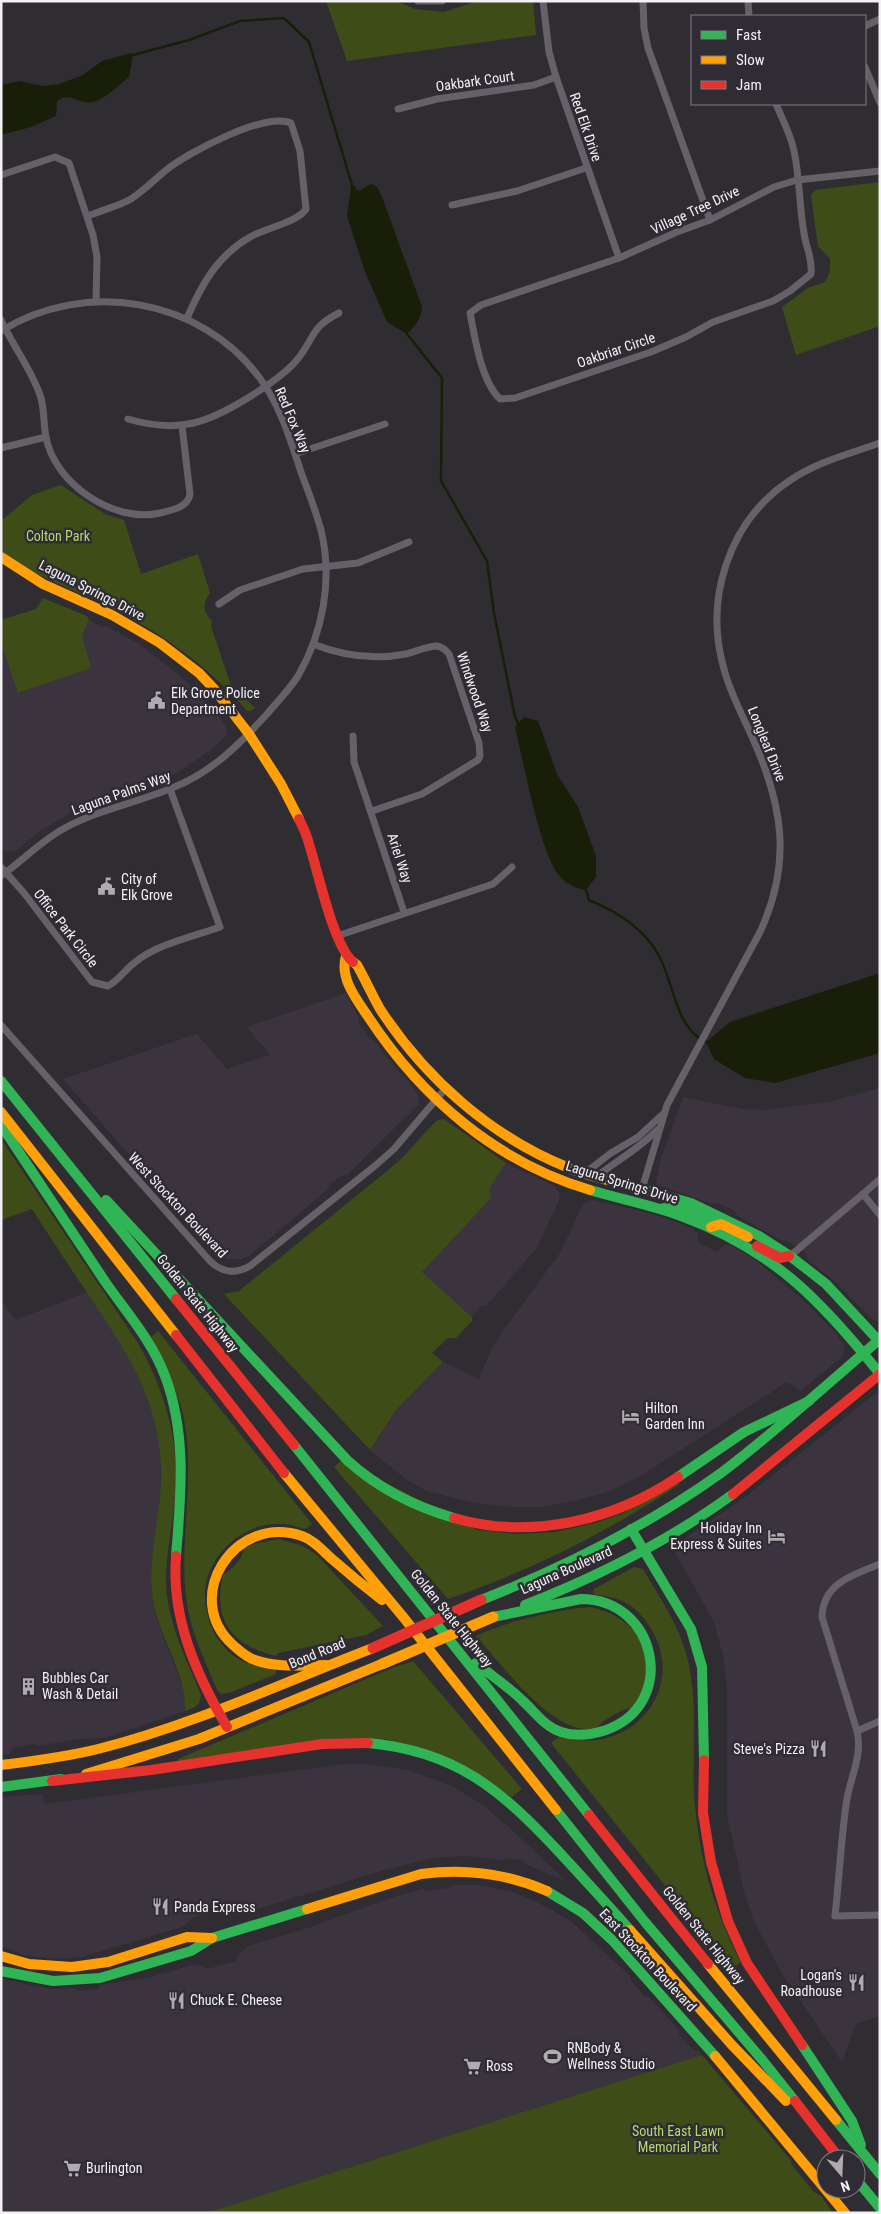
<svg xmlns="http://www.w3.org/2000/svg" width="881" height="2214" font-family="'Roboto Condensed',sans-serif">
<rect width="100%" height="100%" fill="#302d32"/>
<g fill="#3b343f">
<path d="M89 620 103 627 106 626 139 644 183 678 213 709 226 726 227 735 212 749 178 772 160 781 79 808 38 832 17 850 6 852 1 848V643L19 693 90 668 82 636Z"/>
<path d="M346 993 359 1019V1024L369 1038 374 1041 418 1094 419 1104 347 1175H342L329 1185 328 1189 249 1256 241 1259H227L214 1252 63 1079 197 1034 227 1069 270 1055 247 1027Z"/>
<path d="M880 1088V1322L873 1320 837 1283 807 1259 806 1253 788 1241 780 1240 737 1215 735 1211 718 1203 713 1204 658 1185 656 1182 660 1162 683 1097 743 1109 765 1110 829 1102Z"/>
<path d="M506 1163 554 1186 558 1191 560 1198 536 1249 486 1306H481L472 1317 422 1272 458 1233Z"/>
<path d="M593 1200 653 1214 692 1228 698 1234V1242L716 1252 724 1245H730L753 1258 803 1300 835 1332 845 1347 843 1356 800 1391 787 1382 642 1475 611 1491 574 1501 542 1507H515L474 1503 427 1491 407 1480 370 1450 396 1410 443 1362 479 1379 490 1352 505 1328 560 1253 583 1204Z"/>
<path d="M87 1292 129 1356 147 1392 156 1422 160 1444 161 1493 152 1560 153 1599 157 1620 186 1696 185 1711 104 1738 78 1739 38 1746 34 1744 13 1748 9 1754H1V1300L16 1320Z"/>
<path d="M876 1393H880V2016L856 2024 842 2062 781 1972 754 1921 745 1895 727 1815V1686L723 1655 714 1622 672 1547 744 1498Z"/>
<path d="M345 1764H366L408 1770 454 1787 481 1804 510 1828 566 1881 525 1864 524 1861 508 1858 504 1860 463 1856 432 1858 378 1872 238 1915 223 1914 218 1910 192 1918 182 1927 82 1957 55 1959 40 1957 24 1955 1 1946V1797L42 1794 45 1804Z"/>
<path d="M452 1885H478L513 1892 547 1907 572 1922 630 1976 631 1981 644 1996 649 1997 679 2030V2035L695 2051H699L702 2055 206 2213H1V1978L24 1984 51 1989 74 1988 78 1991 97 1989 100 1985 151 1977 192 1965 201 1966 207 1969 237 1961 238 1955 248 1946 311 1927 387 1899 423 1889 429 1891 447 1888Z"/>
</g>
<g fill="#3e4c17">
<path d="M326 1H396L415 9 444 12 478 1H533L536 35 347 61Z"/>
<path d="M880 182V326L796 355 782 307 808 288 825 282 830 272V259L818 246 811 196 815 190Z"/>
<path d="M61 485 105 514 124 520 141 574 198 554 210 593C202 603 203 612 212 621L211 626 230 683 255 708 250 711 246 710C209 666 157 630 106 605 70 588 32 576 1 551V521L32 495Z"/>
<path d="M43 598 87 616 89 620 82 636 91 668 18 693 1 643V620L36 609Z"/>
<path d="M444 1119 506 1163 489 1189 491 1198 422 1272 472 1317V1321L456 1338H448L432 1353 443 1362 396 1410 370 1450 224 1294 239 1291 387 1171 403 1157 433 1124 438 1120Z"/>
<path d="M1 1139 138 1343C165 1391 180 1441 175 1496 173 1524 166 1552 166 1579 166 1620 186 1658 201 1695 200 1706 195 1708 185 1711 187 1674 159 1637 153 1600 146 1555 163 1512 161 1468 159 1399 127 1353 90 1297 70 1268 51 1238 32 1209L1 1220Z"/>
<path d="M158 1331 312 1524 305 1529C299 1528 293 1525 286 1524 247 1520 209 1551 205 1590 204 1601 207 1613 210 1624 215 1638 228 1654 242 1661 252 1665 265 1666 276 1669V1674L229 1693 221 1694 217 1690C205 1660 189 1629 186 1596 179 1534 197 1474 182 1410 175 1385 161 1361 150 1338Z"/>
<path d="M342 1460 477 1530 517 1534 555 1532 595 1523 623 1513 678 1482 680 1484C608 1532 530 1571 448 1599L334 1467Z"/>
<path d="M278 1539 301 1545 317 1555 383 1626 366 1635 278 1653 277 1656C233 1646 212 1621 223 1575 231 1570 244 1558 244 1548L254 1544Z"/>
<path d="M634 1567 643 1569C660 1598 681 1628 688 1661 698 1704 692 1750 694 1794 698 1853 713 1910 741 1962L732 1969 551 1743 560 1736C628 1759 690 1690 650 1627 644 1618 636 1608 626 1603 616 1597 604 1596 593 1594L594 1589Z"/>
<path d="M589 1607C628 1614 655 1643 645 1684 643 1692 636 1701 632 1708 622 1709 613 1715 604 1721 601 1723 599 1727 595 1728 555 1739 500 1662 476 1636 506 1621 556 1610 589 1607Z"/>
<path d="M413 1661 522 1789 512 1797 386 1739 178 1761V1759L392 1668Z"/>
<path d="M702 2055 790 2159 792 2165 814 2192 821 2196 833 2213H206Z"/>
</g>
<g fill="#181e08">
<path d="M131 53 133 55 129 77C119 85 105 99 93 102 77 105 71 91 57 101L56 116 31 127 1 135V85L19 81 43 86 59 84 83 75 102 61Z"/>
<path d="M371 184 376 186 381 194 422 307C421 319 416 325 407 334L387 322 365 272 347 216 351 186 354 185 358 191Z"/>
<path d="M524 717 538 721 557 774 578 807 596 856V877L586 890C578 889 568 885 562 879 541 860 523 759 515 727Z"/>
<path d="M880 973V1053L775 1083 745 1078 714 1059 706 1042 730 1022Z"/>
</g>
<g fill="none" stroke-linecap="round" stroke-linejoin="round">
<g stroke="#181e08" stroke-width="2.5">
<path d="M133 55 189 40 240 21 284 18 309 42 352 185"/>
<path d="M407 334 442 378 441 481 487 561 494 613 515 717 518 723"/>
<path d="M586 890 589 900C616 911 643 928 658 954 674 981 674 1027 706 1042"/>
</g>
<g stroke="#666069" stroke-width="7">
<path d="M418 1H442"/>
<path d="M543 1 549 52 556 77 619 258"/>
<path d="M643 1 644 28 648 48 710 220"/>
<path d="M748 1 749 16"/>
<path d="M865 26 880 19"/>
<path d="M865 67 880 103"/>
<path d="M776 104C782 119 791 135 794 151 800 178 799 206 804 233 806 249 813 258 811 274L790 291 773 301 713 322 686 337 651 352 515 398 500 399C481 381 475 338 470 313L481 305 619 258 677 232 710 220 774 187 797 180 880 171"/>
<path d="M398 109 437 99 534 85 556 77"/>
<path d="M1 175 55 157 69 163 93 235 97 257 96 301"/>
<path d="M452 205 517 191 586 168"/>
<path d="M88 216C102 210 119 206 131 199 146 189 157 177 170 167 192 151 265 112 291 123L300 151 306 209C297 223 265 228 250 237 217 256 202 284 187 318"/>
<path d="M1 320C13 346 31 369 40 395 45 409 43 423 46 437 54 483 114 524 160 513 171 510 188 508 190 494L182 426"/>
<path d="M1 331C85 279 200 298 259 377 281 406 291 442 302 475 309 493 316 512 321 530 333 579 323 633 298 676 289 690 278 701 267 714 240 744 211 773 172 788 136 803 97 810 63 829 40 842 22 861 1 876"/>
<path d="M128 419C179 434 208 423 251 396 267 386 284 375 296 361 315 339 309 328 339 313"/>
<path d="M1 448 46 437"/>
<path d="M295 454 385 424"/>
<path d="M219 604 240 590 303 569 358 563 409 542"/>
<path d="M313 644C343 656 374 660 406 654 415 652 427 646 437 646 442 647 446 650 449 654L479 743 480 756 478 760 422 794 372 811"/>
<path d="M353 736 354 762 404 912"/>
<path d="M1 867 24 893 92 982 108 986C119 980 124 971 134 963 157 944 192 937 220 927L170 789"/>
<path d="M337 936 493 884 512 867"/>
<path d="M1 1025 210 1261C222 1273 236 1274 250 1266L376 1165 394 1149 446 1088"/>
<path d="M585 1173 611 1153 638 1137 663 1114"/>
<path d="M596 1177C617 1160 639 1149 657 1130"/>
<path d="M642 1189 667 1105 760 932C792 863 783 806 753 739 743 716 730 693 724 669 704 600 728 522 789 481 816 462 849 454 880 443"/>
<path d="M863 1194 880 1179"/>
<path d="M790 1256 863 1194 880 1215"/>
<path d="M880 1564C853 1575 823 1583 822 1617L857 1731 880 1721"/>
<path d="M857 1731C863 1758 849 1779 846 1805 841 1842 839 1879 835 1916L880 1915"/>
</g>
<g stroke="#30b455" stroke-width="10">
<path d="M1 1081 176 1299"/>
<path d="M1 1125C36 1177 71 1230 106 1283 127 1313 152 1341 165 1376 187 1434 181 1495 176 1556"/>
<path d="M638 1188 691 1203 759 1236 790 1256 826 1284 880 1342"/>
<path d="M590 1190C620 1199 651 1205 681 1216 772 1249 821 1300 880 1374"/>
<path d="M106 1200 348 1461C378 1488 416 1507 454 1518"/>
<path d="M661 1209 674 1205 705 1217H719"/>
<path d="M294 1445 589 1815"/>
<path d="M678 1477 744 1432 809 1401"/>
<path d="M631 1529 691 1629 702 1667 704 1760"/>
<path d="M481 1600C565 1567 647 1526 721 1473 777 1431 827 1384 880 1339"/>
<path d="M525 1605C599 1576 669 1541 733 1494"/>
<path d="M476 1663C492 1676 509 1687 523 1701 535 1712 545 1727 561 1732 576 1737 591 1735 606 1730 679 1704 657 1599 581 1599L493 1617"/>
<path d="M368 1743C457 1751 502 1791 560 1853 584 1879 607 1904 630 1930"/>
<path d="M1 1787 61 1779"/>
<path d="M556 1810 645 1922 764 2062 795 2101"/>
<path d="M547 1891 583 1913 612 1940 715 2056"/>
<path d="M1 1971 53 1981 100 1978 191 1951 212 1938 307 1909"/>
<path d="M802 2045 852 2121 861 2145"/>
<path d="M836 2120 880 2174"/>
<path d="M856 2179 880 2208"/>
</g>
<g stroke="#ff9f0a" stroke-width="10">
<path d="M1 557 43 584 112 615 160 643 199 673 215 690 249 734 281 784 299 819"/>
<path d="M346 956C339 978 357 1000 369 1018 422 1098 496 1162 590 1190"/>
<path d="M353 962 357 965C365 979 372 995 380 1009 425 1078 491 1137 569 1168 591 1177 615 1181 638 1188"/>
<path d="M1 1112 176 1335"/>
<path d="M711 1227 721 1224 748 1237"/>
<path d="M284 1473 404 1618 556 1810"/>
<path d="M326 1665C303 1665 277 1668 255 1660 246 1657 240 1651 233 1645 181 1599 233 1513 302 1536 314 1540 323 1551 332 1559 348 1573 365 1587 382 1600"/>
<path d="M1 1765C34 1761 66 1757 98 1749 193 1725 282 1683 373 1648"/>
<path d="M86 1774 199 1739 382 1664"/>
<path d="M307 1909 421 1874C465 1868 506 1873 547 1891"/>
<path d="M630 1930 731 2044 786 2101"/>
<path d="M1 1956 29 1964 72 1967 108 1962 187 1937 212 1938"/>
<path d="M708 1964 836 2120"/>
<path d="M715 2056 845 2213"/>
</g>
<g stroke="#e5322d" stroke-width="10">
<path d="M299 819C303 827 307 835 309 844 318 871 333 945 353 962"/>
<path d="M757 1246 780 1258 789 1256"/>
<path d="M176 1299 294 1445"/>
<path d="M176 1335 284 1473"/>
<path d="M733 1494 880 1374"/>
<path d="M454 1518C530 1540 613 1521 678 1477"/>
<path d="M176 1556C171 1618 196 1674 227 1727"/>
<path d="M704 1760 703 1813 711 1862 728 1921 747 1963 802 2045"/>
<path d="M52 1781 151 1770 322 1744 368 1743"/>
<path d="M589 1815 708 1964"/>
<path d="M795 2101 840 2159"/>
</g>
<path stroke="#ff9f0a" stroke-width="11" d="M382 1664 493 1617"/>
<path stroke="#e5322d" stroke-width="11" d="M373 1648 481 1600"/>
</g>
<defs>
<symbol id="civic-bare" viewBox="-9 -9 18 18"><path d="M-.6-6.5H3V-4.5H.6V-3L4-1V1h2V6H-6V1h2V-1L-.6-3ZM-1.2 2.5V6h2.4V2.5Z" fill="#aeacb0" stroke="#302c33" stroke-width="2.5" paint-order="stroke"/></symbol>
<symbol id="hotel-bare" viewBox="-9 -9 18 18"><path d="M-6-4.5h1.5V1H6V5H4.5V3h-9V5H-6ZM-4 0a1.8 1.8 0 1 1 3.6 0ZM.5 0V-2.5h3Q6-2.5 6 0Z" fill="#aeacb0" stroke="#302c33" stroke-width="2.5" paint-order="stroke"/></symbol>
<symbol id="building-bare" viewBox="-9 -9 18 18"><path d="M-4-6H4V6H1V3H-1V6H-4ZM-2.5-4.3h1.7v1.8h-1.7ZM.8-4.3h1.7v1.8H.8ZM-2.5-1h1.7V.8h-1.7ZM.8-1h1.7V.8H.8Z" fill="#aeacb0" stroke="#302c33" stroke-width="2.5" paint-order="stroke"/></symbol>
<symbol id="restaurant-bare" viewBox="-9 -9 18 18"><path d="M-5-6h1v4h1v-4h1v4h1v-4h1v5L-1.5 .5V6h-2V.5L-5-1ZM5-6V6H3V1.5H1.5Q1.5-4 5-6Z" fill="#aeacb0" stroke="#302c33" stroke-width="2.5" paint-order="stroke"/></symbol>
<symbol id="stadium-bare" viewBox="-9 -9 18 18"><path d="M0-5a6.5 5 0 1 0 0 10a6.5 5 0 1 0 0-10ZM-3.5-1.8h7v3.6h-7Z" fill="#aeacb0" stroke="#302c33" stroke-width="2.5" paint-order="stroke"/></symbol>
<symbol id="supermarket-bare" viewBox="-9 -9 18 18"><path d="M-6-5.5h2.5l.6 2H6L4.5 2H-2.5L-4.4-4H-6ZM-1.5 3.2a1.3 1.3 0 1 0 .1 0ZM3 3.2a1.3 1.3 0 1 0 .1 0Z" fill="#aeacb0" stroke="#302c33" stroke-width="2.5" paint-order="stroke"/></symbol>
</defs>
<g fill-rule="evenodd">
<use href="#civic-bare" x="144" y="688" width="25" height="25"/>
<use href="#civic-bare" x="94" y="874" width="25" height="25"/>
<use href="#hotel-bare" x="618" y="1404" width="25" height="25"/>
<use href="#hotel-bare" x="764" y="1524" width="25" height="25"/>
<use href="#building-bare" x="16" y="1674" width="25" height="25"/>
<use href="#restaurant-bare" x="806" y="1736" width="25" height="25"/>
<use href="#restaurant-bare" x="148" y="1894" width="25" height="25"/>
<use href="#restaurant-bare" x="844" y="1970" width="25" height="25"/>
<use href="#restaurant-bare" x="164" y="1988" width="25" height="25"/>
<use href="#stadium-bare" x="540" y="2044" width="25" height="25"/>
<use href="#supermarket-bare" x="460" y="2054" width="25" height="25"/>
<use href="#supermarket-bare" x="60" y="2156" width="25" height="25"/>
</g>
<g text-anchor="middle" stroke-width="5" stroke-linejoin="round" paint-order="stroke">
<g font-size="14" fill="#f2f0f4" stroke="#302c33">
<text transform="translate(475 81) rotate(-8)" y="5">Oakbark Court</text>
<text transform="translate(586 127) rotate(71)" y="5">Red Elk Drive</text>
<text transform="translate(695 210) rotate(-25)" y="5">Village Tree Drive</text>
<text transform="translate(616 350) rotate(-19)" y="5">Oakbriar Circle</text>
<text transform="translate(293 420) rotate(67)" y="5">Red Fox Way</text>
<text transform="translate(92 590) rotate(27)" y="5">Laguna Springs Drive</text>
<text transform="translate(475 692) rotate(71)" y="5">Windwood Way</text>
<text transform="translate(767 744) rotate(68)" y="5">Longleaf Drive</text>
<text transform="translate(121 793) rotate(-20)" y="5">Laguna Palms Way</text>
<text transform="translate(400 858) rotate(72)" y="5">Ariel Way</text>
<text transform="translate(66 928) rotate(52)" y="5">Office Park Circle</text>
<text transform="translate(622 1182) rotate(17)" y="5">Laguna Springs Drive</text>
<text transform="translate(178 1205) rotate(47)" y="5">West Stockton Boulevard</text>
<text transform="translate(198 1303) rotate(51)" y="5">Golden State Highway</text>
<text transform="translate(566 1570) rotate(-24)" y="5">Laguna Boulevard</text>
<text transform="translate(452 1618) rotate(51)" y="5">Golden State Highway</text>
<text transform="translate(317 1653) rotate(-22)" y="5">Bond Road</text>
<text transform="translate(704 1935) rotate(51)" y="5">Golden State Highway</text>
<text transform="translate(648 1960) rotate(47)" y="5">East Stockton Boulevard</text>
</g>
<g font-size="14" fill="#b7da6a" stroke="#302c33">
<text x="58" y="541">Colton Park</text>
<text x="678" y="2136">South East Lawn<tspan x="678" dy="16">Memorial Park</tspan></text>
</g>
<g font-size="14" fill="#f2f0f4" stroke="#302c33" text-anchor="start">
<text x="171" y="698">Elk Grove Police<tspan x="171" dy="16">Department</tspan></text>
<text x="121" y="884">City of<tspan x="121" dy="16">Elk Grove</tspan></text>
<text x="645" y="1413">Hilton<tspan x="645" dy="16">Garden Inn</tspan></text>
<text x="762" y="1533" text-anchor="end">Holiday Inn<tspan x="762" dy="16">Express &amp; Suites</tspan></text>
<text x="42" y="1683">Bubbles Car<tspan x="42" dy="16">Wash &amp; Detail</tspan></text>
<text x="805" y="1754" text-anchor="end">Steve's Pizza</text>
<text x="174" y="1912">Panda Express</text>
<text x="842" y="1980" text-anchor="end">Logan's<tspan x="842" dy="16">Roadhouse</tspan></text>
<text x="190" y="2005">Chuck E. Cheese</text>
<text x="567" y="2053">RNBody &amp;<tspan x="567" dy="16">Wellness Studio</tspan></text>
<text x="486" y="2071">Ross</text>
<text x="86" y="2173">Burlington</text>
</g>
</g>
<rect width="881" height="2214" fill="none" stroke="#f2f0f4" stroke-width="5"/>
<rect x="691" y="15" width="175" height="90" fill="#302c33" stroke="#7e7a80"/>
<rect x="701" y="31" width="25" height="8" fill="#30b455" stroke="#7e7a80"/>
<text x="736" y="40" font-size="15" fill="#f2f0f4">Fast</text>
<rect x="701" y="56" width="25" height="8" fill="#ff9f0a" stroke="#7e7a80"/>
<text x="736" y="65" font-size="15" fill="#f2f0f4">Slow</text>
<rect x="701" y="81" width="25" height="8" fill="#e5322d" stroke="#7e7a80"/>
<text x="736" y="90" font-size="15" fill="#f2f0f4">Jam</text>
<g transform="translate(841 2174) rotate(161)"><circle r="24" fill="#302c33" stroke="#7e7a80"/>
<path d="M0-4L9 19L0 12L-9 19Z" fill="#aeacb0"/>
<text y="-8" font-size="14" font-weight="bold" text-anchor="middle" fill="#f2f0f4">N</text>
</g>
</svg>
